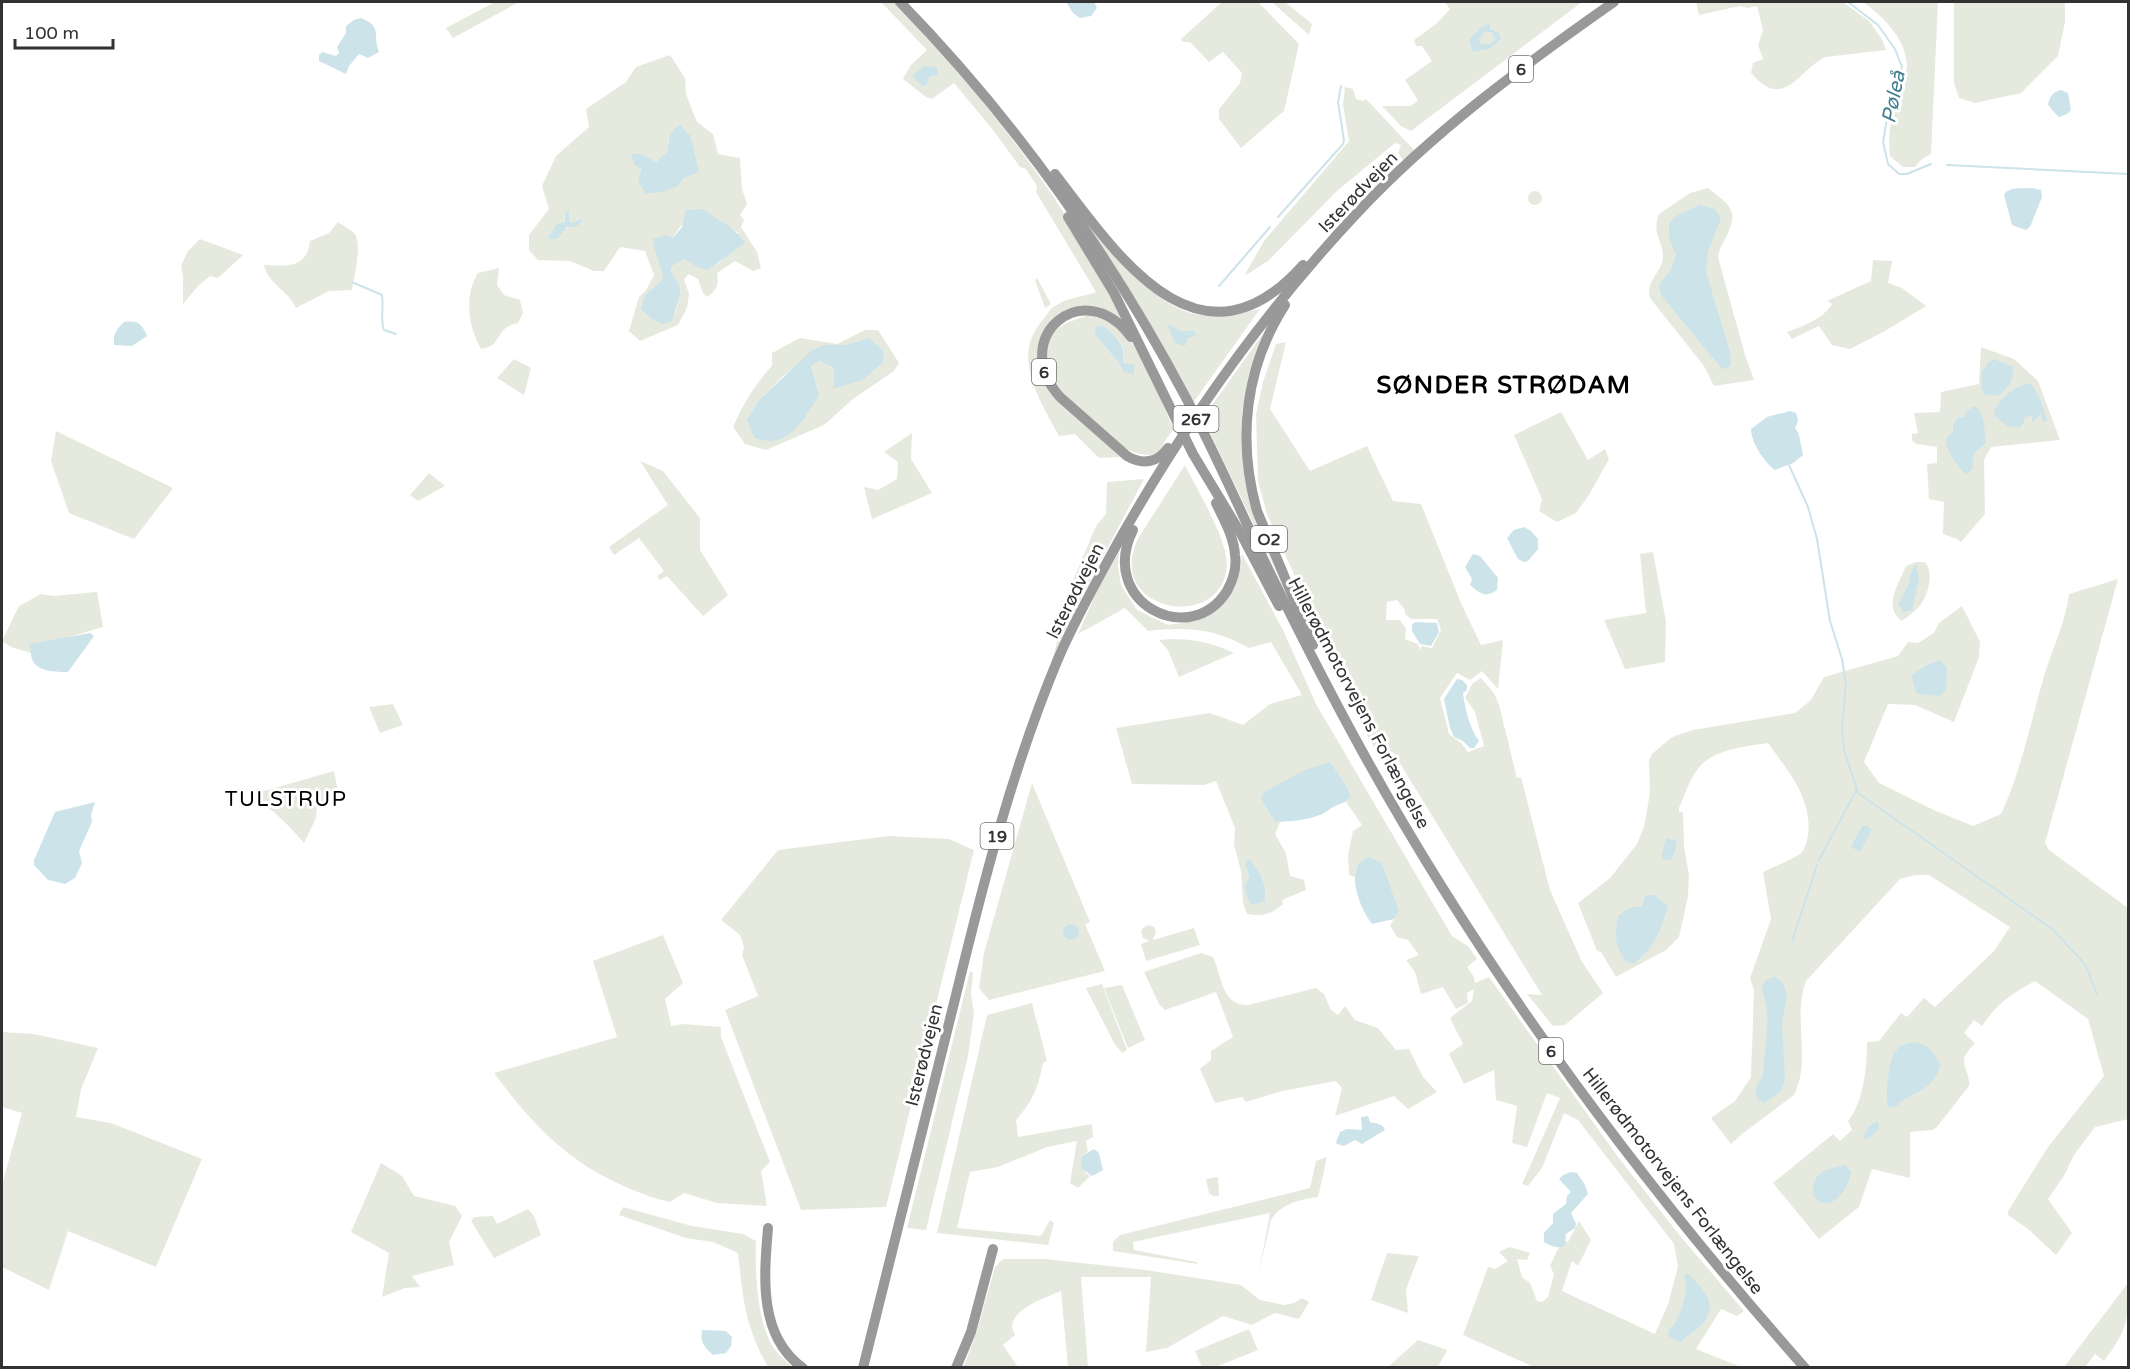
<svg xmlns="http://www.w3.org/2000/svg" width="2130" height="1369" font-family="'Varela Round',sans-serif">
<rect width="100%" height="100%" fill="#fff"/>
<g fill="#e6eade" fill-rule="evenodd">
<path d="M495 2H519L453 38 446 28Z"/>
<path d="M881 2H896C965 77 1031 156 1084 245 1098 269 1110 296 1124 322L1094 308 1051 327 1042 375 1120 457 1099 458 1075 434 1059 436C1041 402 1011 358 1041 322 1046 316 1050 308 1057 305 1069 297 1083 297 1096 292L1036 192 1037 186 1026 169 1020 167 993 130 954 83 932 99 926 97 903 79 910 66 927 50ZM937 67 927 79V85L924 87 913 76Z"/>
<path d="M1222 2H1258L1299 44 1284 111 1241 148 1219 119V109L1240 83 1242 73 1223 52 1209 62 1190 42H1183L1181 39Z"/>
<path d="M1272 2H1285L1312 24 1309 35Z"/>
<path d="M1444 2H1582L1411 131 1401 126 1382 106H1411L1418 100 1405 80 1432 61 1422 46H1416L1414 40 1436 24 1450 9ZM1488 24 1501 41 1472 52 1469 40 1479 28Z"/>
<path d="M1696 2H1843L1869 21 1882 39 1886 50 1826 57C1799 68 1785 113 1751 73L1753 63 1763 59 1758 45 1763 30 1757 6 1747 8 1740 6 1699 15Z"/>
<path d="M1863 2H1938L1931 154 1922 159 1915 167H1903L1890 156C1887 133 1892 113 1899 92 1902 84 1907 73 1907 65 1905 37 1883 17 1863 2Z"/>
<path d="M1954 2H2065V22L2058 56 2021 93 1975 103 1959 98 1954 83Z"/>
<path d="M1484 31 1491 32 1497 39 1490 44 1481 45 1479 39Z"/>
<path d="M670 55 685 78 686 94 697 122 713 134 718 154 740 158 742 189 747 204 740 215 744 220 741 227 757 252 761 268 753 271 735 261 717 273C719 284 717 291 707 297L703 293 698 279 689 274 684 279 689 294 687 308 678 325 640 341 629 331 639 297 646 290 654 275 645 251 620 247 604 271H594L570 261 538 260 529 250V235L549 209 542 186 556 156 589 127 586 109 626 82 636 67ZM678 124 690 135 684 178 678 186 638 181 641 168 634 165 631 154H642L656 162 669 151 668 141ZM704 209 716 219 739 233C724 260 717 279 683 258L672 266 671 271 680 286V296L675 314 642 308 644 296 663 279C661 259 671 238 684 222 688 217 698 213 704 209ZM569 210V220L572 223 580 218 582 222C574 227 568 226 561 232L565 214Z"/>
<path d="M1345 87 1353 89 1356 99 1364 101 1366 99 1415 151 1404 161 1398 153 1401 145 1395 143 1337 191 1268 261 1244 276 1264 241 1349 141 1343 105Z"/>
<path d="M1708 188C1731 206 1740 210 1725 239 1722 245 1719 250 1718 257L1745 355 1754 380 1714 386 1704 366 1650 298C1645 281 1662 273 1663 257 1663 240 1651 234 1659 214L1690 193Z"/>
<circle cx="1535" cy="198" r="7"/>
<path d="M1075 206C1105 240 1150 305 1195 314 1217 318 1239 314 1260 309L1193 403Z"/>
<path d="M338 222C342 225 350 229 354 233 363 243 354 276 352 290L329 291 296 308C288 290 268 284 264 265 286 266 307 269 310 241L329 233Z"/>
<path d="M200 239 243 255 218 278 210 276 199 285 183 304V276L181 266 188 251Z"/>
<path d="M1873 260 1892 261 1888 283 1902 288 1926 306 1885 331 1850 349 1832 345 1819 326 1792 339 1787 332C1803 326 1822 320 1832 304L1827 301 1871 281Z"/>
<path d="M499 268 497 285 504 295 520 300 523 313 518 323C493 328 504 346 481 349 468 327 464 295 478 273Z"/>
<path d="M1037 278 1051 304 1045 308 1035 280Z"/>
<path d="M1090 315C1098 318 1109 321 1116 325 1138 340 1162 404 1174 429L1166 439 1159 454C1144 456 1134 454 1122 446 1095 423 1036 387 1047 347 1053 325 1070 321 1090 315ZM1104 326C1115 335 1128 346 1123 361L1126 364 1123 371 1118 362 1095 335Z"/>
<path d="M865 330H878L899 363 894 371 853 399 824 425 766 450 745 444 733 427C744 403 754 385 772 366V353L800 338 837 344ZM869 338 833 388 834 368 819 361 747 420 758 401 782 377 824 345H844Z"/>
<path d="M1264 332 1248 377 1242 413V455L1299 619 1203 418Z"/>
<path d="M1286 342 1270 409 1310 471 1367 446 1393 501 1421 504 1461 603 1481 645 1503 640 1498 689 1482 671 1470 680 1457 673 1440 698 1449 734 1461 743 1468 752 1484 746 1475 712 1465 698 1472 684 1481 678 1494 693 1499 705 1517 778 1521 777 1550 890 1582 962 1603 993 1565 1025 1553 1026 1527 994 1542 995 1393 752H1377L1364 730 1267 514 1258 481 1256 415 1263 382 1276 344ZM1397 600 1405 610V614L1411 619H1437L1441 630 1432 648 1421 646V651L1418 644 1405 639 1406 629 1400 620H1386L1387 602Z"/>
<path d="M1981 347 2014 359 2038 381 2060 440 1991 447 1984 460 1985 514 1961 542 1957 539 1943 534 1944 502 1929 499 1927 464 1937 463V447L1916 444 1912 440V434L1918 433 1914 413 1940 412 1941 392 1979 384Z"/>
<path d="M514 359 531 368 524 395 497 378Z"/>
<path d="M1561 412 1588 460 1605 449 1609 459 1589 495 1576 513 1557 522 1539 511 1542 499 1514 435Z"/>
<path d="M56 431 173 488 134 539 69 513 51 461Z"/>
<path d="M912 433 911 459 932 493 872 519 864 487 878 490 897 479 898 462 884 452Z"/>
<path d="M640 461 663 471 700 518V550L728 595 703 616 667 576 660 580 657 576 664 571 639 538 614 555 609 547 668 505Z"/>
<path d="M1185 465C1197 490 1228 540 1227 566 1222 634 1101 611 1139 537Z"/>
<path d="M429 473 445 486 418 501 410 495Z"/>
<path d="M1144 479 1082 596 1051 667 1069 590 1096 526 1106 514 1107 482Z"/>
<path d="M1119 552 1118 566 1121 585 1137 610 1168 625 1196 621 1217 608 1234 588 1241 566 1242 554 1283 630 1316 704 1452 936 1468 946 1477 959 1467 967 1474 977 1475 983 1489 977 1618 1157 1681 1237 1744 1311 1737 1316 1721 1309 1696 1349 1741 1367H1534L1463 1335 1488 1267 1495 1269 1508 1261 1499 1252 1509 1247 1530 1253 1527 1260 1517 1259 1522 1277 1530 1283 1537 1301 1542 1302 1548 1297 1554 1274 1550 1266 1562 1240 1568 1242 1579 1221 1591 1240 1578 1266 1572 1261 1562 1291 1655 1334 1668 1304 1678 1267 1674 1244 1578 1120 1564 1113 1542 1168 1528 1186 1522 1184 1560 1098 1547 1093 1527 1147 1512 1143 1517 1106 1496 1100 1494 1070 1464 1084 1449 1054 1463 1044 1450 1018 1472 1001 1474 989 1467 993 1468 1003 1456 1009 1443 987 1421 994 1415 972 1406 960 1419 955 1408 940 1397 937 1390 925 1399 912 1356 867 1355 877 1349 875 1348 855 1353 831 1362 825 1346 802 1351 796 1343 780 1330 762 1261 799 1275 822H1280L1275 834 1286 853 1290 876 1304 880 1306 890 1282 900 1283 904C1272 914 1263 917 1247 914L1243 903 1241 871 1234 845 1235 828 1216 781 1204 785 1132 784 1116 728 1210 713 1243 725 1270 704 1302 695 1271 642 1249 648C1213 628 1188 627 1148 631L1125 608 1078 634 1100 584ZM1249 859C1260 871 1268 885 1265 901L1244 888 1249 877 1245 862Z"/>
<path d="M1653 552 1666 622 1665 662 1625 669 1604 620 1646 613 1640 554Z"/>
<path d="M1916 562H1925C1934 572 1929 593 1921 604 1916 611 1908 616 1902 621 1882 607 1899 583 1906 566Z"/>
<path d="M2118 579 2045 843 2049 850 2128 908V1119L2095 1127 2074 1155 2065 1174 2048 1199 2072 1233 2056 1255 2028 1229 2008 1215V1211L2048 1147 2104 1076 2088 1019 2035 981C2010 995 1999 1002 1982 1026L1974 1020 1964 1033 1975 1043C1972 1047 1967 1051 1965 1056 1961 1065 1971 1076 1969 1086L1936 1128 1932 1130 1910 1132V1178L1872 1169 1859 1207 1819 1239 1773 1183 1833 1134 1840 1141 1852 1130 1848 1121C1864 1102 1867 1066 1867 1042L1879 1041 1901 1013 1907 1017 1924 998 1935 1007 1994 951 2010 927 1929 875H1915L1900 879 1806 981C1792 1017 1812 1060 1794 1095L1742 1134 1731 1144 1711 1118 1735 1101 1751 1077 1754 990 1750 978 1771 919 1763 872C1771 868 1796 858 1801 853 1805 849 1807 840 1808 836 1813 799 1788 771 1768 743 1743 747 1709 749 1695 773 1688 784 1684 797 1679 808V812H1683L1684 846 1689 876 1688 897 1679 937 1666 950 1616 977 1601 952 1597 951 1578 903 1610 878 1637 844 1644 827 1650 793 1649 760 1652 754 1672 737 1693 730 1795 713 1811 700 1824 677 1898 656 1908 642 1918 643 1934 633 1939 623 1962 606 1980 642 1979 657 1954 722 1915 705 1888 704 1864 762 1879 783 1936 811 1973 826 2001 814C2022 769 2031 720 2045 673 2053 647 2066 621 2069 594Z"/>
<path d="M97 592 103 627 59 640 34 654 11 647 2 641 19 606 41 594 53 596Z"/>
<path d="M1172 639C1195 639 1213 643 1234 653L1179 677 1168 650 1159 640Z"/>
<path d="M393 704 403 725 380 733 369 707Z"/>
<path d="M334 771 338 792 332 794 328 803 317 807 316 818 304 843C288 825 273 808 251 797L254 792 268 790Z"/>
<path d="M1032 783 1090 922 1085 924 1105 971 989 1000 979 988 984 953Z"/>
<path d="M889 836 949 839 974 850 886 1207 801 1210 725 1010 758 996 742 955 744 947 740 935 721 920 778 850Z"/>
<path d="M1149 925 1154 927 1156 931 1153 940 1194 928 1200 945 1146 961 1141 944 1149 941 1143 938 1141 931 1144 927Z"/>
<path d="M663 935 683 983 665 999 671 1026 683 1024 721 1027V1037L770 1162 761 1171 767 1206 717 1203 684 1193 670 1202C655 1199 640 1193 626 1187 567 1162 532 1124 494 1073L617 1037 593 961Z"/>
<path d="M1201 953 1213 957C1222 975 1221 1006 1248 1005L1316 988 1324 994 1331 1010 1338 1015 1345 1006 1355 1020 1378 1028 1396 1050 1409 1049 1423 1077 1437 1092 1408 1109 1394 1096 1335 1116 1342 1088 1336 1081 1282 1091 1246 1102 1242 1097 1215 1103 1200 1069 1211 1060V1051L1233 1037 1216 992 1165 1010 1159 1004 1144 972Z"/>
<path d="M970 971 973 973 971 994 974 1013 968 1056 926 1230 907 1228Z"/>
<path d="M1102 984 1127 1050 1122 1053 1114 1043 1086 988Z"/>
<path d="M1122 985 1145 1040 1128 1048 1104 988Z"/>
<path d="M1032 1003 1047 1061 1043 1063C1038 1088 1033 1101 1016 1120L1018 1137 1092 1124 1093 1137 1086 1141 1088 1151 1082 1156 1085 1172 1090 1176 1078 1188 1070 1183 1077 1141 1047 1147 998 1167 970 1172 957 1228 1041 1236 1050 1220 1054 1223 1048 1245 937 1233 987 1015Z"/>
<path d="M2 1032 34 1034 98 1048 81 1089 76 1117 111 1123 202 1159 156 1267 68 1231 49 1290 2 1267V1185L22 1113 2 1107Z"/>
<path d="M1327 1157 1318 1197C1301 1199 1280 1204 1271 1220L1259 1272 1270 1213 1133 1242 1134 1250 1196 1262 1198 1264 1113 1251V1242L1120 1235 1310 1188 1316 1161Z"/>
<path d="M381 1163 402 1176 414 1196 455 1206 462 1216 449 1242 454 1265 412 1276 420 1287 405 1288 382 1297 389 1253 351 1232Z"/>
<path d="M1218 1177 1219 1196H1213L1209 1193 1206 1179Z"/>
<path d="M623 1207 692 1226 743 1234 756 1241C755 1271 757 1315 770 1342 775 1352 785 1360 792 1367H768C745 1326 743 1299 738 1253L713 1242 686 1238 619 1215Z"/>
<path d="M528 1209 534 1216 541 1235 494 1258 471 1221 474 1217 493 1216 497 1224Z"/>
<path d="M1387 1253 1419 1256 1406 1289 1408 1313 1371 1300Z"/>
<path d="M1003 1259H1045L1146 1270 1241 1285 1260 1300 1284 1305 1294 1303 1302 1298 1309 1302 1299 1319 1275 1313 1252 1325 1223 1316 1167 1348 1146 1352 1151 1277H1081L1088 1367H1068L1061 1291C1048 1297 1014 1307 1012 1326 1012 1329 1014 1332 1015 1335L1003 1345 1018 1367 963 1368 976 1334 995 1267Z"/>
<path d="M2128 1283C2129 1320 2127 1331 2104 1361L2095 1354 2085 1367H2064Z"/>
<path d="M1249 1329 1258 1350 1216 1367H1202L1195 1351Z"/>
<path d="M1418 1340 1447 1350 1438 1367H1388Z"/>
</g>
<g fill="#cce3ea" fill-rule="evenodd">
<path d="M1066 2H1094L1097 8 1091 16 1080 18 1073 13Z"/>
<path d="M361 18C383 27 372 34 379 52L368 58 359 54 349 66 346 74 319 61V55L322 52 336 56 339 53 337 47 346 33V26L354 20Z"/>
<path d="M1489 23 1491 29 1499 33 1501 40 1489 49 1472 52 1469 40 1479 28ZM1484 32H1491L1496 39 1490 44H1481L1479 39Z"/>
<path d="M924 66 937 67 938 76H931L928 79 927 85 923 87 912 76Z"/>
<path d="M2061 90 2068 93 2071 110 2067 114 2059 117 2052 110 2048 104C2050 96 2053 92 2061 90Z"/>
<path d="M679 124 690 135 699 172 684 178 678 186 666 191 646 194 638 181 641 169 634 165 631 154H642L656 162 668 151C668 139 670 132 679 124Z"/>
<path d="M2032 188 2041 190 2042 197 2030 227 2026 230 2012 225 2004 195C2008 186 2023 189 2032 188Z"/>
<path d="M1700 205 1715 209 1721 218 1708 251 1706 272 1730 352 1731 364 1728 368 1722 369 1661 295 1659 285 1670 271 1676 255 1669 237V223L1678 215Z"/>
<path d="M569 209V220L572 223 581 218 582 222 575 227H567L557 239H548L556 225 564 222 565 214Z"/>
<path d="M704 209C718 221 736 227 745 243L708 270 698 267 684 259 672 266 671 271 680 286V296L672 321 662 324 652 319 641 309 644 296 663 279C662 265 654 254 653 239L667 235 673 238 682 227 686 210Z"/>
<path d="M124 322C138 320 142 324 147 336L132 346 114 345C113 334 116 330 124 322Z"/>
<path d="M1167 324 1180 331H1195L1196 336 1188 338 1185 346 1175 343Z"/>
<path d="M1104 326C1115 335 1127 346 1123 361L1126 364H1134V375L1123 371 1118 362 1095 335V327Z"/>
<path d="M869 338 884 352 883 362 863 380 833 389 834 368 819 361 811 367 819 395C806 418 785 453 754 437L747 420 758 401 811 351 824 345H844Z"/>
<path d="M1994 359 2013 367C2014 380 2008 389 1998 396L1984 394 1981 387 1982 371 1986 368 1987 363Z"/>
<path d="M2031 383 2041 401 2047 421H2043L2041 414 2034 421H2032V416L2025 417 2023 424 2019 428 2007 426 1994 415C1997 398 2015 386 2031 383Z"/>
<path d="M1974 406C1986 412 1984 431 1986 443 1974 453 1972 452 1973 469L1966 474C1956 465 1946 451 1946 438L1953 432V424L1959 417H1964L1967 411Z"/>
<path d="M1790 411 1796 413C1798 418 1799 422 1795 427L1799 435 1803 455 1793 463 1775 470C1764 462 1751 442 1751 429L1767 417Z"/>
<path d="M1524 527 1531 531 1538 539V549L1528 561 1524 562 1518 559 1507 538 1514 530Z"/>
<path d="M1473 554 1480 556 1498 578 1497 590C1485 598 1481 594 1470 585L1472 579 1465 567Z"/>
<path d="M1916 564 1919 579 1912 610 1903 612 1898 604 1909 584 1910 574Z"/>
<path d="M1416 622 1437 623 1439 632 1431 646 1420 644 1412 631V624Z"/>
<path d="M90 633 94 636 68 672C57 672 36 672 32 659 30 654 31 649 29 644Z"/>
<path d="M1940 660 1947 668 1946 690 1939 696 1917 694 1911 675 1929 664Z"/>
<path d="M1457 679 1462 680 1467 685V690L1463 693C1465 709 1470 729 1479 741L1474 748H1470L1463 741 1454 737 1450 728 1444 699Z"/>
<path d="M1330 762 1343 780 1351 796C1346 803 1342 803 1335 806 1330 808 1327 812 1322 814 1307 821 1291 821 1275 822L1261 799 1264 792 1305 770Z"/>
<path d="M95 802 91 815 92 822 79 851 82 863 75 878 65 884 48 880 34 865V860L55 812Z"/>
<path d="M1866 825 1872 830 1860 852 1851 847 1862 826Z"/>
<path d="M1666 838 1677 841 1675 852 1671 860 1661 859Z"/>
<path d="M1369 857 1382 863 1399 912 1394 919 1372 924C1360 909 1342 865 1369 857Z"/>
<path d="M1249 859C1260 871 1268 885 1265 901L1251 905 1244 888 1249 877 1245 862Z"/>
<path d="M1646 895H1654L1668 906C1661 931 1654 948 1633 964L1625 961C1615 944 1614 935 1618 916L1629 908 1642 906Z"/>
<circle cx="1071" cy="932" r="8"/>
<path d="M1774 977 1781 981 1785 988 1787 997 1782 1022 1785 1080 1781 1091 1764 1103 1757 1098C1753 1081 1762 1083 1763 1072 1765 1052 1768 1030 1767 1010 1766 1003 1763 995 1762 987L1766 980Z"/>
<path d="M1915 1042C1929 1045 1934 1052 1940 1065 1936 1083 1926 1088 1910 1096 1905 1098 1899 1104 1894 1108L1888 1106C1885 1097 1889 1062 1894 1053 1900 1045 1906 1043 1915 1042Z"/>
<path d="M1368 1116 1370 1122C1377 1124 1382 1123 1385 1130L1362 1144 1355 1140 1344 1146 1337 1144 1336 1142 1340 1132 1347 1129 1362 1130 1361 1117Z"/>
<path d="M1876 1122 1879 1123V1129L1869 1138 1864 1139 1863 1137 1869 1126Z"/>
<path d="M1094 1149 1099 1153 1103 1170 1092 1176 1081 1168 1082 1156Z"/>
<path d="M1845 1165 1851 1171C1851 1183 1836 1209 1821 1202 1820 1202 1814 1196 1813 1196 1812 1172 1824 1169 1845 1165Z"/>
<path d="M1571 1172 1577 1173 1585 1185 1588 1194 1571 1213 1576 1224 1575 1228 1566 1234 1565 1246C1558 1249 1550 1246 1544 1242V1233L1553 1223V1214L1566 1204 1567 1196 1571 1192 1559 1179 1563 1175Z"/>
<path d="M1687 1273C1707 1291 1722 1309 1696 1330 1691 1334 1685 1337 1681 1342L1674 1340 1668 1335C1669 1328 1672 1328 1675 1323 1682 1310 1690 1290 1684 1277Z"/>
<path d="M702 1330 726 1331 732 1337 731 1346 726 1353 713 1355C704 1347 700 1342 702 1330Z"/>
</g>
<g fill="none" stroke-linecap="round" stroke-linejoin="round">
<g stroke="#cce3ea" stroke-width="2">
<path d="M1848 2 1878 25 1895 49 1902 67 1889 107 1883 142 1888 164 1899 174H1907L1931 164"/>
<path d="M1947 165 2128 174"/>
<path d="M1278 217 1343 144 1344 140 1338 102 1341 86"/>
<path d="M352 282 382 295C384 307 380 320 384 330L396 334"/>
<path d="M1219 286 1270 227"/>
<path d="M1789 465 1808 507 1817 539 1830 621 1842 659 1846 684 1842 729 1844 750 1858 793 2052 929 2085 964 2097 994"/>
<path d="M1819 860 1857 789"/>
<path d="M1792 941 1817 865"/>
</g>
<g stroke="#999" stroke-width="10">
<path d="M900 2C1013 118 1109 253 1185 396 1216 454 1242 515 1271 575 1300 634 1330 693 1362 751 1485 974 1637 1178 1805 1368"/>
<path d="M1055 174C1118 257 1200 380 1303 265"/>
<path d="M1068 217 1114 293 1193 454 1240 532 1279 606"/>
<path d="M1285 305C1245 367 1237 440 1257 511L1313 645"/>
<path d="M1131 337C1084 273 1007 338 1060 397L1127 456C1142 465 1158 463 1168 448"/>
<path d="M1133 530C1097 602 1190 650 1227 591 1233 580 1237 567 1235 555 1234 537 1224 520 1216 503"/>
<path d="M768 1228C764 1276 758 1336 803 1368"/>
<path d="M863 1368C894 1245 924 1122 955 999 983 884 1012 769 1058 659 1076 617 1099 577 1121 537 1187 420 1266 310 1358 212 1434 131 1524 65 1614 2"/>
<path d="M956 1368 971 1332 993 1249"/>
</g>
</g>
<g text-anchor="middle" stroke-width="6" stroke-linejoin="round" paint-order="stroke">
<g fill="#fff" stroke="#707070" stroke-width="1.5">
<rect x="1509" y="56" width="24" height="26" rx="4.5"/>
<rect x="1032" y="359" width="24" height="26" rx="4.5"/>
<rect x="1173.5" y="406" width="45" height="26" rx="4.5"/>
<rect x="1251" y="526" width="36" height="26" rx="4.5"/>
<rect x="980.5" y="823" width="33" height="26" rx="4.5"/>
<rect x="1539" y="1038" width="24" height="26" rx="4.5"/>
</g>
<g font-size="16" font-weight="bold" fill="#323232">
<text x="1521" y="75">6</text>
<text x="1044" y="378">6</text>
<text x="1196" y="425">267</text>
<text x="1269" y="545">O2</text>
<text x="997" y="842">19</text>
<text x="1551" y="1057">6</text>
</g>
<g font-size="18" fill="#323232" stroke="#fff">
<text transform="translate(1358 192) rotate(-46)" y="6">Isterødvejen</text>
<text transform="translate(1075 591) rotate(-63)" y="6">Isterødvejen</text>
<text transform="translate(1359 703) rotate(62)" y="6">Hillerødmotorvejens Forlængelse</text>
<text transform="translate(924 1055) rotate(-76)" y="6">Isterødvejen</text>
<text transform="translate(1673 1181) rotate(52)" y="6">Hillerødmotorvejens Forlængelse</text>
</g>
<g font-size="20" font-style="italic" fill="#427e91" stroke="#fff">
<text transform="translate(1893 97) rotate(-79)" y="7">Pøleå</text>
</g>
<g font-size="21" letter-spacing="1.5" fill="#000" stroke="#fff">
<text x="286" y="806">TULSTRUP</text>
</g>
<g font-size="24" font-weight="bold" letter-spacing="1.5" fill="#000" stroke="#fff">
<text x="1504" y="393">SØNDER STRØDAM</text>
</g>
</g>
<rect width="2130" height="1369" fill="none" stroke="#323232" stroke-width="6"/>
<path d="M15 39v9h98v-9" fill="none" stroke="#323232" stroke-width="3"/>
<text x="24" y="39" font-size="18" fill="#323232" stroke="#ffffff" stroke-width="4.5" paint-order="stroke">100 m</text>
</svg>
